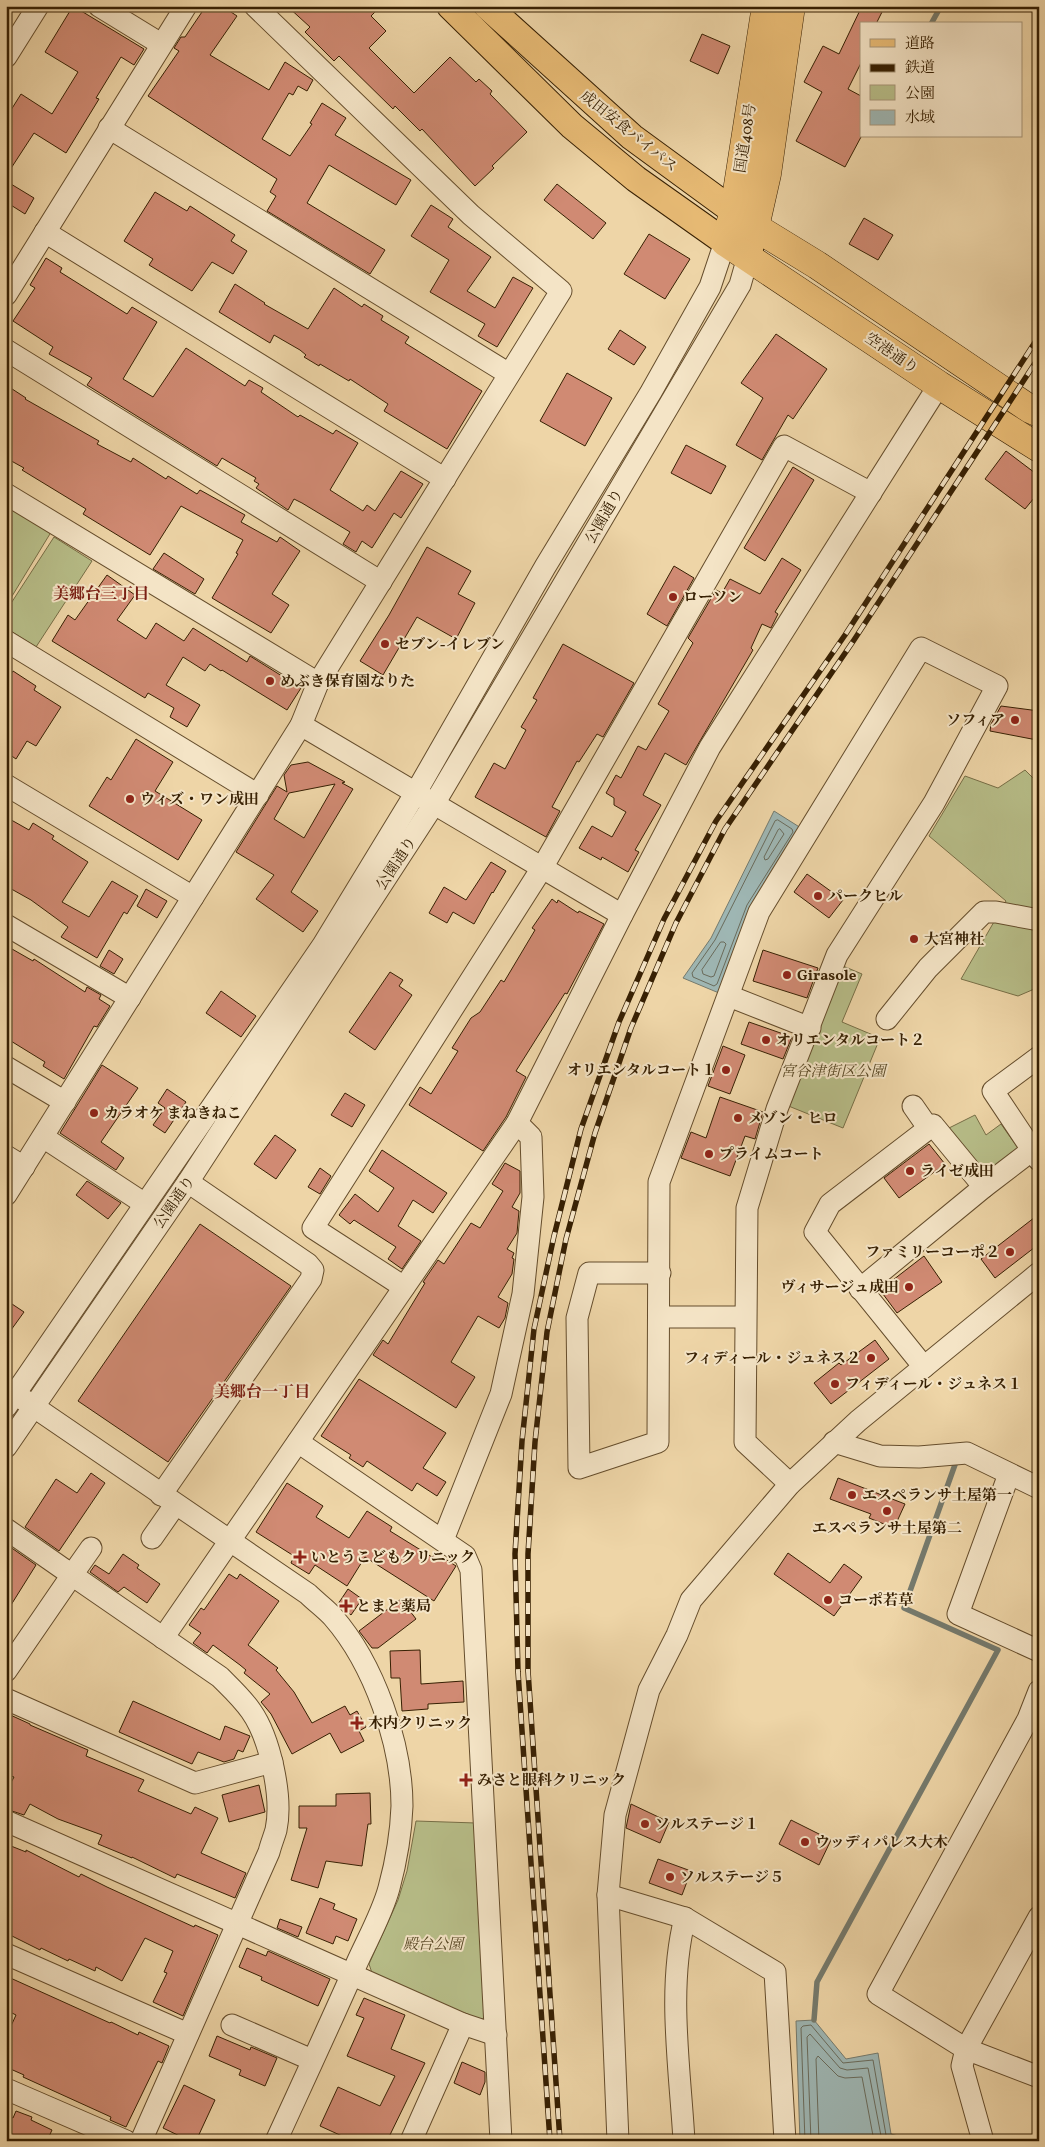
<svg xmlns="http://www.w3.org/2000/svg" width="1045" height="2147" font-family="Vollkorn,'Noto Serif JP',serif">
<rect width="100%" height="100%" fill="#eed5a7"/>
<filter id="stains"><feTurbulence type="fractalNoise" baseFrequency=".004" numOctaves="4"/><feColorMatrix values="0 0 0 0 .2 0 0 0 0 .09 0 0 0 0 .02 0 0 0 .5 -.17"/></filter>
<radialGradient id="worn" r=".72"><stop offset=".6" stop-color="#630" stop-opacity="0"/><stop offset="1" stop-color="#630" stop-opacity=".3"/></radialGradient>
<g fill="#b7bd88" stroke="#776e46">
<path d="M6 494 56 524 6 606Z"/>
<path d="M54 537 92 561 36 647 6 628V611Z"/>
<path d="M1025 770 1039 784V987L1018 996 961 979 1006 901 929 836 965 776 998 788Z"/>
<path d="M843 966 862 974 842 1022 880 1038 843 1128 786 1105Z"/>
<path d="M975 1115 986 1135 1001 1124 1020 1151 985 1177 949 1128Z"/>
<path d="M416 1821 476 1823 488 2016 478 2021 372 1973 369 1964 398 1900 407 1871Z"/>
</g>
<g fill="#9eb6b3" stroke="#757a6d">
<path d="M774 811 801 828 719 993 683 978 711 938Z"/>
<path d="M814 2020 846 2059 878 2053 891 2134 917 2141H800L796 2021Z"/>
</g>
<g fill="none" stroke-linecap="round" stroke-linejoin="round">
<g stroke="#6a6b5b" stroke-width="1">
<path d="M778 820 792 829 793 832 747 905 717 984 714 986 693 977 692 973 715 940 775 821Z"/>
<path d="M780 829 784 834 768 859 765 860 764 857 778 830Z"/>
<path d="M721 942H724L726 944 714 976 711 977 703 974 702 970Z"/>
<path d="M805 2141 801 2028 803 2026 811 2025 843 2063 873 2060 886 2135 889 2139 897 2141"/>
<path d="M811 2141 807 2037 810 2034 840 2068 847 2070 868 2068 882 2141"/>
<path d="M819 2141 816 2059 818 2056 838 2076 845 2078 862 2077 874 2141"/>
</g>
<g stroke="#757a6d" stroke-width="5.5">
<path d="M1035 6 1039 8"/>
<path d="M931 24 941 6"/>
<path d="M814 2020 817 1982 998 1650 904 1608 957 1459"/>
</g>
</g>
<g fill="#d08a73" stroke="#372003" fill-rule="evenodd">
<path d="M73 6 144 49 134 65 121 57 96 98 99 99 66 153 34 133 6 176V118L21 94 52 114 78 72 45 52Z"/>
<path d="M206 6H222L237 16 210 55 269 90 285 62 313 80 307 91 298 86 293 95 289 93 262 139 290 156 312 124 310 123 322 103 346 118 335 135 411 180 396 205 329 165 307 203 385 250 370 274 267 211 276 196 270 192 277 179 148 96 179 51 174 48 181 37H185Z"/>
<path d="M287 6H381L371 16 386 31 369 48 414 93 450 57 476 82 479 79 492 91 490 94 527 132 492 166 494 168 475 186 422 129 420 131 395 106 393 109 339 56 334 61 305 32 310 27Z"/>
<path d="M862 6H885L876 24H861V63L848 89 861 96V137L845 167 796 141 822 92 804 82 823 46 839 54Z"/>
<path d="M702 34 730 46 718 74 690 61Z"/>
<path d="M6 181 34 198 25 214 6 202Z"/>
<path d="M557 184 606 223 593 239 544 200Z"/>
<path d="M155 192 187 211 190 206 235 235 231 241 247 251 233 274 212 262 192 291 149 265 153 259 124 241Z"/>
<path d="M431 205 453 219 448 227 491 257 467 291 495 308 513 277 533 288 497 347 478 336 485 324 430 292 449 260 411 236Z"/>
<path d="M864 218 893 235 878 260 849 244Z"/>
<path d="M649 234 690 259 665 299 624 274Z"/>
<path d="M46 258 62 268 60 272 127 314 132 307 157 322 123 379 153 397 186 348 245 386 249 380 263 388 261 392 298 417 300 415 333 434 336 430 358 443 330 490 363 511 367 505 375 511 401 471 423 484 401 518 394 513 372 548 362 541 356 552 343 544 350 532 302 503 294 499 288 510 256 488 259 484 254 481 256 478 222 458 217 466 87 385 92 378 49 354 53 347 13 321 35 288 30 285Z"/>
<path d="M235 284 265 303 264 304 308 329 334 288 362 307 364 304 383 316 381 320 409 337 405 343 482 391 447 449 384 411 388 404 350 379 349 381 320 364 319 366 304 357 306 355 300 350 274 335 270 343 219 312Z"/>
<path d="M620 330 646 347 634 365 608 349Z"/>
<path d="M776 334 827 369 793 419 788 415 762 460 736 445 763 398 741 383Z"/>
<path d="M567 373 612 398 585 446 540 421Z"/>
<path d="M6 385 26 398 25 399 99 441 97 444 131 462 133 458 166 479 168 476 197 494 200 490 245 515 241 522 277 542 280 537 300 551 272 594 289 605 271 633 212 598 238 554 236 553 243 540 181 506 150 555 83 514 86 509 22 470 24 468 6 458Z"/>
<path d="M686 445 726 466 711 494 671 473Z"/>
<path d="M1006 451 1039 476V492L1025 509 985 479Z"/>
<path d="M793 467 814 480 765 561 744 548Z"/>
<path d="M427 547 471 571 458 594 475 603 456 639 417 617 383 675 360 661 389 615Z"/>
<path d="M164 553 204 579 195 594 153 569Z"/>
<path d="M782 558 801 570 775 612 778 614 771 628 762 624 751 648 753 650 686 765 665 753 643 795 661 805 635 850 639 852 628 872 602 857 601 860 579 848 592 826 612 837 626 812 614 805V798L606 793 616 775 621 778 638 746 646 750 669 711 658 704 693 643 688 638 716 590 722 593 730 579 760 594Z"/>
<path d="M674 566 694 578 667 626 647 614Z"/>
<path d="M107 575 135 595 117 620 146 639 156 623 184 641 193 628 247 662 250 656 301 688 287 710 222 670 221 671 210 664 205 671 183 657 166 685 200 705 187 727 170 717 174 708 148 693 145 698 52 641 68 615 75 620Z"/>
<path d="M563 644 634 683 603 737 597 734 579 762 577 761 552 807 560 811 546 837 475 797 494 763 505 769 526 730 521 727 537 700 533 698Z"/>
<path d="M13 671 36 686 34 690 61 707 36 746 27 741 16 759 6 752V682Z"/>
<path d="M1001 706 1039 711 1037 740 990 731 991 724Z"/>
<path d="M136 739 173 762 155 791 202 820 178 860 89 806 107 777 111 780Z"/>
<path d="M308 762 345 782 342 783 353 789 291 892 318 911 303 932 256 899 274 875 236 852 277 786 287 792 284 775 291 765ZM335 784 304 838 274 819 289 793Z"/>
<path d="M6 817 29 830 33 823 54 836 52 839 88 862 62 902 89 917 112 881 138 896 127 914 124 912 97 958 61 937 68 927 31 900 6 886Z"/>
<path d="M491 862 506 871 493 893 492 892 474 924 453 912 447 923 429 913 444 887 466 900Z"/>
<path d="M807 874 843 900 829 918 794 892Z"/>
<path d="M146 889 167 901 157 918 137 906Z"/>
<path d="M552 899 557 903 558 900 578 913 579 911 604 924 567 994 565 993 516 1071 526 1077 506 1117 483 1151 409 1105 420 1087 431 1094 458 1051 452 1048 471 1018 480 1012 501 980 504 982 535 930 532 928Z"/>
<path d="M12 949 33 961 34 959 85 992 87 987 101 995 99 999 110 1006 97 1027 94 1026 64 1079 43 1066 45 1062 6 1038V959Z"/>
<path d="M109 950 123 959 114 974 100 966Z"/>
<path d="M763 950 818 968 807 998 753 981Z"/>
<path d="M390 972 403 980 399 986 412 995 375 1050 349 1032Z"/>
<path d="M221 991 256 1016 241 1037 206 1013Z"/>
<path d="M749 1022 792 1037 783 1059 741 1044Z"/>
<path d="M723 1046 745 1055 730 1094 708 1086Z"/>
<path d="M102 1065 138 1088 101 1142 124 1158 116 1170 60 1133Z"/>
<path d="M167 1089 186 1102 165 1133 153 1125 165 1108 158 1103Z"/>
<path d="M345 1093 365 1105 352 1127 331 1115Z"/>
<path d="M720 1097 763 1112 755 1139 745 1136 730 1176 681 1158 691 1132 706 1138Z"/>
<path d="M275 1135 296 1150 276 1179 254 1164Z"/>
<path d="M929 1144 945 1164 899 1198 884 1178Z"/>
<path d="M382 1150 447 1193 433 1213 413 1200 398 1226 421 1241 402 1269 388 1259 396 1247 354 1220 350 1224 339 1215 355 1194 378 1212 394 1188 369 1171Z"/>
<path d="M505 1163 520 1171V1193L512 1207 519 1211 517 1233 507 1249 514 1253 512 1258 514 1259 512 1274 498 1297 508 1303 505 1318 499 1328 478 1316 451 1362 475 1377 456 1408 373 1355 383 1340 388 1344 425 1283 423 1282 438 1260 444 1264 471 1223 480 1228 503 1191 492 1184Z"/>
<path d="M320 1168 331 1176 320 1194 308 1187Z"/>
<path d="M87 1181 121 1203 108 1219 76 1195Z"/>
<path d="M1039 1214V1244L995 1278 981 1259Z"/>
<path d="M200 1224 291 1286 168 1462 78 1401Z"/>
<path d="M924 1256 942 1282 897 1313 880 1290Z"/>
<path d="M6 1300 24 1312 6 1337Z"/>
<path d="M875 1340 889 1359 831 1404 814 1383 839 1363 841 1365Z"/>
<path d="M359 1379 446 1433 423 1468 446 1482 437 1496 417 1483 412 1491 367 1461 363 1467 349 1458 351 1455 321 1436Z"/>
<path d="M91 1473 105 1483 59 1551 25 1527 56 1479 77 1493Z"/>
<path d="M838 1478 905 1504 894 1528 869 1518 871 1514 830 1499Z"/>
<path d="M287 1483 323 1506 316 1517 349 1538 367 1511 392 1527 390 1531 432 1557 436 1553 456 1566 434 1601 365 1557 347 1586 315 1565 309 1574 291 1563 294 1556 256 1532Z"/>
<path d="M6 1544 36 1565 6 1613Z"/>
<path d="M788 1553 830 1583 844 1564 862 1577 834 1616 774 1574Z"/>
<path d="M123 1554 139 1565 137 1568 160 1584 147 1603 124 1587 118 1592 90 1572 95 1565 109 1574Z"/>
<path d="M229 1574 237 1579 240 1574 279 1601 248 1645 278 1668 276 1670 294 1692 312 1723 345 1706 350 1715 357 1711 366 1727 359 1731 364 1741 341 1753 330 1733 292 1754 271 1714 261 1702 270 1694 244 1673 246 1670 240 1665 213 1645 207 1653 193 1643 201 1633 189 1625 201 1608 204 1610Z"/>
<path d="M348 1589 362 1599 351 1615 338 1604Z"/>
<path d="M401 1599 416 1619 378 1648H372L359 1631Z"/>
<path d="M420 1650 421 1684 463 1681 464 1702 428 1704V1709L402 1711 400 1678H391L390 1651Z"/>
<path d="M133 1701 220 1740 225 1726 250 1736 243 1752 238 1750 234 1759 224 1762 198 1752 192 1764 119 1732Z"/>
<path d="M6 1713 30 1724V1725L88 1750 86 1756 144 1780 138 1791 191 1814 195 1807 218 1818 201 1853 246 1873 235 1898 177 1874 175 1878 132 1857V1858L98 1844 102 1835 58 1819 30 1804 24 1815 6 1809V1792L14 1777 6 1774Z"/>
<path d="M259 1785 265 1812 229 1822 222 1795Z"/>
<path d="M370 1793 371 1824H368L362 1866 326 1861 318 1888 291 1880 307 1828H299V1806H336V1794Z"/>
<path d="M631 1804 669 1822 660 1843 626 1828Z"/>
<path d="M791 1820 831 1840 819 1865 779 1844Z"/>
<path d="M6 1844 26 1852V1850L79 1877 81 1874 107 1887 194 1927 195 1925 218 1935 183 2016 153 2002 167 1973 164 1972 173 1951 145 1938 122 1981 96 1967 95 1971 69 1959 68 1961 41 1948 40 1950 6 1933Z"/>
<path d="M658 1859 691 1871 682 1895 649 1883Z"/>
<path d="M320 1898 335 1904 333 1909 357 1919 348 1941 336 1936 333 1944 306 1933Z"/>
<path d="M280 1919 302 1927 298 1937 277 1928Z"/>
<path d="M247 1948 266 1956 268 1951 330 1979 318 2006 261 1980 262 1977 239 1967Z"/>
<path d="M6 1976 110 2023 111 2022 138 2035 139 2032 169 2046 162 2063 158 2061 126 2127 110 2120 111 2117 23 2077 24 2075 6 2067V2037L16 2015 6 2010Z"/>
<path d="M364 1998 405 2015 391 2049 425 2063 387 2141H353L320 2126 338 2087 380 2106 395 2076 347 2056 364 2018 356 2015Z"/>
<path d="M217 2036 250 2050 251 2047 277 2058 265 2086 239 2075 241 2070 209 2056Z"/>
<path d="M462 2062 485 2072V2082L480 2095 454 2083Z"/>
<path d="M184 2085 215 2100 196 2141H190L163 2128Z"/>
<path d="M16 2111 32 2117 31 2120 52 2130 47 2141H6V2115L13 2118Z"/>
</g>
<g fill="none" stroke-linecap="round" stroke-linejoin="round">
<defs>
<g id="minor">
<path d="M99 6 161 44"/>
<path d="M6 57 38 6"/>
<path d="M109 128 509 374"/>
<path d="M45 232 445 479"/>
<path d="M6 295 186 6"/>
<path d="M6 350 381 582"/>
<path d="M6 494 318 683"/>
<path d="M6 641 258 795"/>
<path d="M301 725 622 915"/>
<path d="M6 785 193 897"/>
<path d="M6 925 130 998"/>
<path d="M729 996 810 1028"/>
<path d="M887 1019 928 968 984 912H996L1039 920"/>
<path d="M1039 1057 993 1091 1039 1160"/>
<path d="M6 1067 65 1102"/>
<path d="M913 1106 929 1129"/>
<path d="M43 1137 145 1204"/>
<path d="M6 1156 24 1167"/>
<path d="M6 1195 301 725 318 683 561 291 471 215 255 6"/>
<path d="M660 1273H589L577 1318 579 1468 658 1442 659 1182 759 912 921 648 997 686 934 803 837 955 777 1109 747 1208 745 1442 790 1484"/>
<path d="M404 1287 313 1228 542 868 784 446 871 493"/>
<path d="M860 1289 984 1187 1031 1151"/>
<path d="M659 1317H745"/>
<path d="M924 1367 815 1232 830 1204 933 1125 984 1187"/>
<path d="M24 1400 308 1594C316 1602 326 1609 333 1617 374 1664 402 1744 402 1806 401 1834 396 1862 389 1888 382 1914 367 1940 356 1965 330 2024 303 2082 276 2141"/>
<path d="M6 1407 323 945 415 794 545 567 651 392 710 287 725 242"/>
<path d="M298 1442 465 1556 471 1570 501 2141"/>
<path d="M834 1442 880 1456 919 1457 967 1453 1039 1488"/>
<path d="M6 1447 188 1182 434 804 740 285 748 257"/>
<path d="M1009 1474 958 1614 1039 1651"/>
<path d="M161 1495 311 1279 313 1270 308 1264 188 1182"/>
<path d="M6 1529 72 1575 91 1548"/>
<path d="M152 1538 175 1505"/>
<path d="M443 1540 501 1394 523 1294 533 1197 531 1137 517 1123"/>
<path d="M163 1638 517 1123 622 915 710 747 939 385"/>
<path d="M6 1671 72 1575 220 1677C231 1688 242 1698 251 1711 270 1738 283 1797 276 1830 274 1837 271 1844 269 1852L141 2141"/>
<path d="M1039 1691 1028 1719 878 1994 966 2049 1039 2077"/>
<path d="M6 1699 195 1783 272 1762"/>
<path d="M6 1821 463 2024 496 2035"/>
<path d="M608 1895 685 1918 775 1972 785 2141"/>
<path d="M6 1954 188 2034"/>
<path d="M232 2025 312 2060"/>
<path d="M6 2089 126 2141"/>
<path d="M411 2141 463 2024"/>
<path d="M618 2141 608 1895 615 1815 649 1690 677 1635 691 1600 790 1484 858 1421 1039 1273"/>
<path d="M684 2141C680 2069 667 1988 685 1918"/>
<path d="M983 2141 962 2066 966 2049 1039 1917"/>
</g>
<g id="major">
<path d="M450 6 572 126 636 179 725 242"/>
<path d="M487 6 632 137 755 227 748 257"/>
</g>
<g id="highway">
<path d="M766 6 734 211 725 242 939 385 1039 448"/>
<path d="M791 6 767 174 755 227 817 265 1030 409 1039 413"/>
</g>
</defs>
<use href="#minor" stroke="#654d2c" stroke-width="23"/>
<use href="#major" stroke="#372003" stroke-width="28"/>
<use href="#highway" stroke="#372003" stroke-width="29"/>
<use href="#minor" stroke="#f4e4c6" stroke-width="21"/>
<use href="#major" stroke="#e7ba74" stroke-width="26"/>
<use href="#highway" stroke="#e7ba74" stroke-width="28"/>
<defs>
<g id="rail">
<path d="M550 2141 518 1672 515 1554 522 1441 534 1329 554 1236 581 1129 619 1022 664 919 716 821 845 635 1039 336"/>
<path d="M560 2141 528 1671V1554L535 1442 547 1332 566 1239 595 1133 631 1028 676 923 725 829 854 640 1039 357"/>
</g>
</defs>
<use href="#rail" stroke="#372003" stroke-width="5.5"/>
<use href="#rail" stroke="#f4e4c6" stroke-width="4" stroke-dasharray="11" stroke-linecap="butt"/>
</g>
<g fill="#8f2418" stroke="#f4e4c6" stroke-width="2">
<circle cx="673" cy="597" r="5"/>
<circle cx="385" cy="644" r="5"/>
<circle cx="270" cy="681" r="5"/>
<circle cx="1015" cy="720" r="5"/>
<circle cx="130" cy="799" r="5"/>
<circle cx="818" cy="896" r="5"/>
<circle cx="914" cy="939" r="5"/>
<circle cx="787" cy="975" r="5"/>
<circle cx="766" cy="1040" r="5"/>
<circle cx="726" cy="1070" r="5"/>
<circle cx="94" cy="1113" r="5"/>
<circle cx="738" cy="1118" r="5"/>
<circle cx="709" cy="1154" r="5"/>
<circle cx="910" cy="1171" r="5"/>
<circle cx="1010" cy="1252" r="5"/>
<circle cx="909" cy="1287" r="5"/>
<circle cx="871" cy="1358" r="5"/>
<circle cx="835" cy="1384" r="5"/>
<circle cx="852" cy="1495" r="5"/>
<circle cx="887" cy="1511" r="5"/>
<path d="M297.5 1549.5h5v5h5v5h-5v5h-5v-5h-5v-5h5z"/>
<circle cx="828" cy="1600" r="5"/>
<path d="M343.5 1598.5h5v5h5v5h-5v5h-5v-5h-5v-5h5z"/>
<path d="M354.5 1715.5h5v5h5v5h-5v5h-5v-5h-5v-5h5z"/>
<path d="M463.5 1772.5h5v5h5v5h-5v5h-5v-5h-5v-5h5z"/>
<circle cx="645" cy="1824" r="5"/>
<circle cx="805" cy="1842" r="5"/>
<circle cx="670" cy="1877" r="5"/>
</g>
<g text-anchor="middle" stroke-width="4" stroke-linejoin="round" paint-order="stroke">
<g font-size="15" fill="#372003" stroke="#f4e4c6">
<text transform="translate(629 131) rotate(39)" y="5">成田安食バイパス</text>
<text transform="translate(745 138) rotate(-81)" y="5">国道408号</text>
<text transform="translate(892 353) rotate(34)" y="5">空港通り</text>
<text transform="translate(604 516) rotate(-60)" y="5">公園通り</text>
<text transform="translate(396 863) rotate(-57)" y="5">公園通り</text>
<text transform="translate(174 1202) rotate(-55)" y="5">公園通り</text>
</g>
<g font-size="15" font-weight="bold" fill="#372003" stroke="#f4e4c6" text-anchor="start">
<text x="683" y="602">ローソン</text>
<text x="395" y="649">セブン-イレブン</text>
<text x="280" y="686">めぶき保育園なりた</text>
<text x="1005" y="725" text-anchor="end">ソフィア</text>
<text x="140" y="804">ウィズ・ワン成田</text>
<text x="828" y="901">パークヒル</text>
<text x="924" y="944">大宮神社</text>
<text x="797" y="980">Girasole</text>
<text x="776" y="1045">オリエンタルコート２</text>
<text x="716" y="1075" text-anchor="end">オリエンタルコート１</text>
<text x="104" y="1118">カラオケ まねきねこ</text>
<text x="748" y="1123">メゾン・ヒロ</text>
<text x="719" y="1159">プライムコート</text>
<text x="920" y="1176">ライゼ成田</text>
<text x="1000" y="1257" text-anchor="end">ファミリーコーポ２</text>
<text x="899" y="1292" text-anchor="end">ヴィサージュ成田</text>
<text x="861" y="1363" text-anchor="end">フィディール・ジュネス２</text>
<text x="845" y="1389">フィディール・ジュネス１</text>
<text x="862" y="1500">エスペランサ土屋第一</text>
<text x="887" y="1533" text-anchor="middle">エスペランサ土屋第二</text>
<text x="311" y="1562">いとうこどもクリニック</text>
<text x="838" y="1605">コーポ若草</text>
<text x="356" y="1611">とまと薬局</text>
<text x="368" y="1728">木内クリニック</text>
<text x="477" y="1785">みさと眼科クリニック</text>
<text x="655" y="1829">ソルステージ１</text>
<text x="815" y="1847">ウッディパレス大木</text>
<text x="680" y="1882">ソルステージ５</text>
</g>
<g font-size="15" font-style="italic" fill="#574724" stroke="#f4e4c6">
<text x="833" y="1076">宮谷津街区公園</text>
<text x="433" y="1949">殿台公園</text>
</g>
<g font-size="16" font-weight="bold" fill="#7a1f14" stroke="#f4e4c6">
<text x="101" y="599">美郷台三丁目</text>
<text x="262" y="1397">美郷台一丁目</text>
</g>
</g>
<rect width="1045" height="2147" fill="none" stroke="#eed5a7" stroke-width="25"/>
<rect x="8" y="8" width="1030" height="2132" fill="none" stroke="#372003" stroke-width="2.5"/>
<rect x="12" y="12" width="1020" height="2122" fill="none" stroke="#372003"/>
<rect x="860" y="22" width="162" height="115" fill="#f4e4c6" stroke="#a89678"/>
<rect x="870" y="39" width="25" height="8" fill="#e7ba74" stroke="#a89678"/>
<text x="905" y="48" font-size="15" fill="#372003">道路</text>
<rect x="870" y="64" width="25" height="8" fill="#372003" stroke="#a89678"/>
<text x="905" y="72" font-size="15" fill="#372003">鉄道</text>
<rect x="870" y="85" width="25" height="15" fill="#b7bd88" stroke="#a89678"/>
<text x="905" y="98" font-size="15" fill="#372003">公園</text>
<rect x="870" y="110" width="25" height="15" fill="#9eb6b3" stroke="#a89678"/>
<text x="905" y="122" font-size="15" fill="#372003">水域</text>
<rect width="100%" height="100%" filter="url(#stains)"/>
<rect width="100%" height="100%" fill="url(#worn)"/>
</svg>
